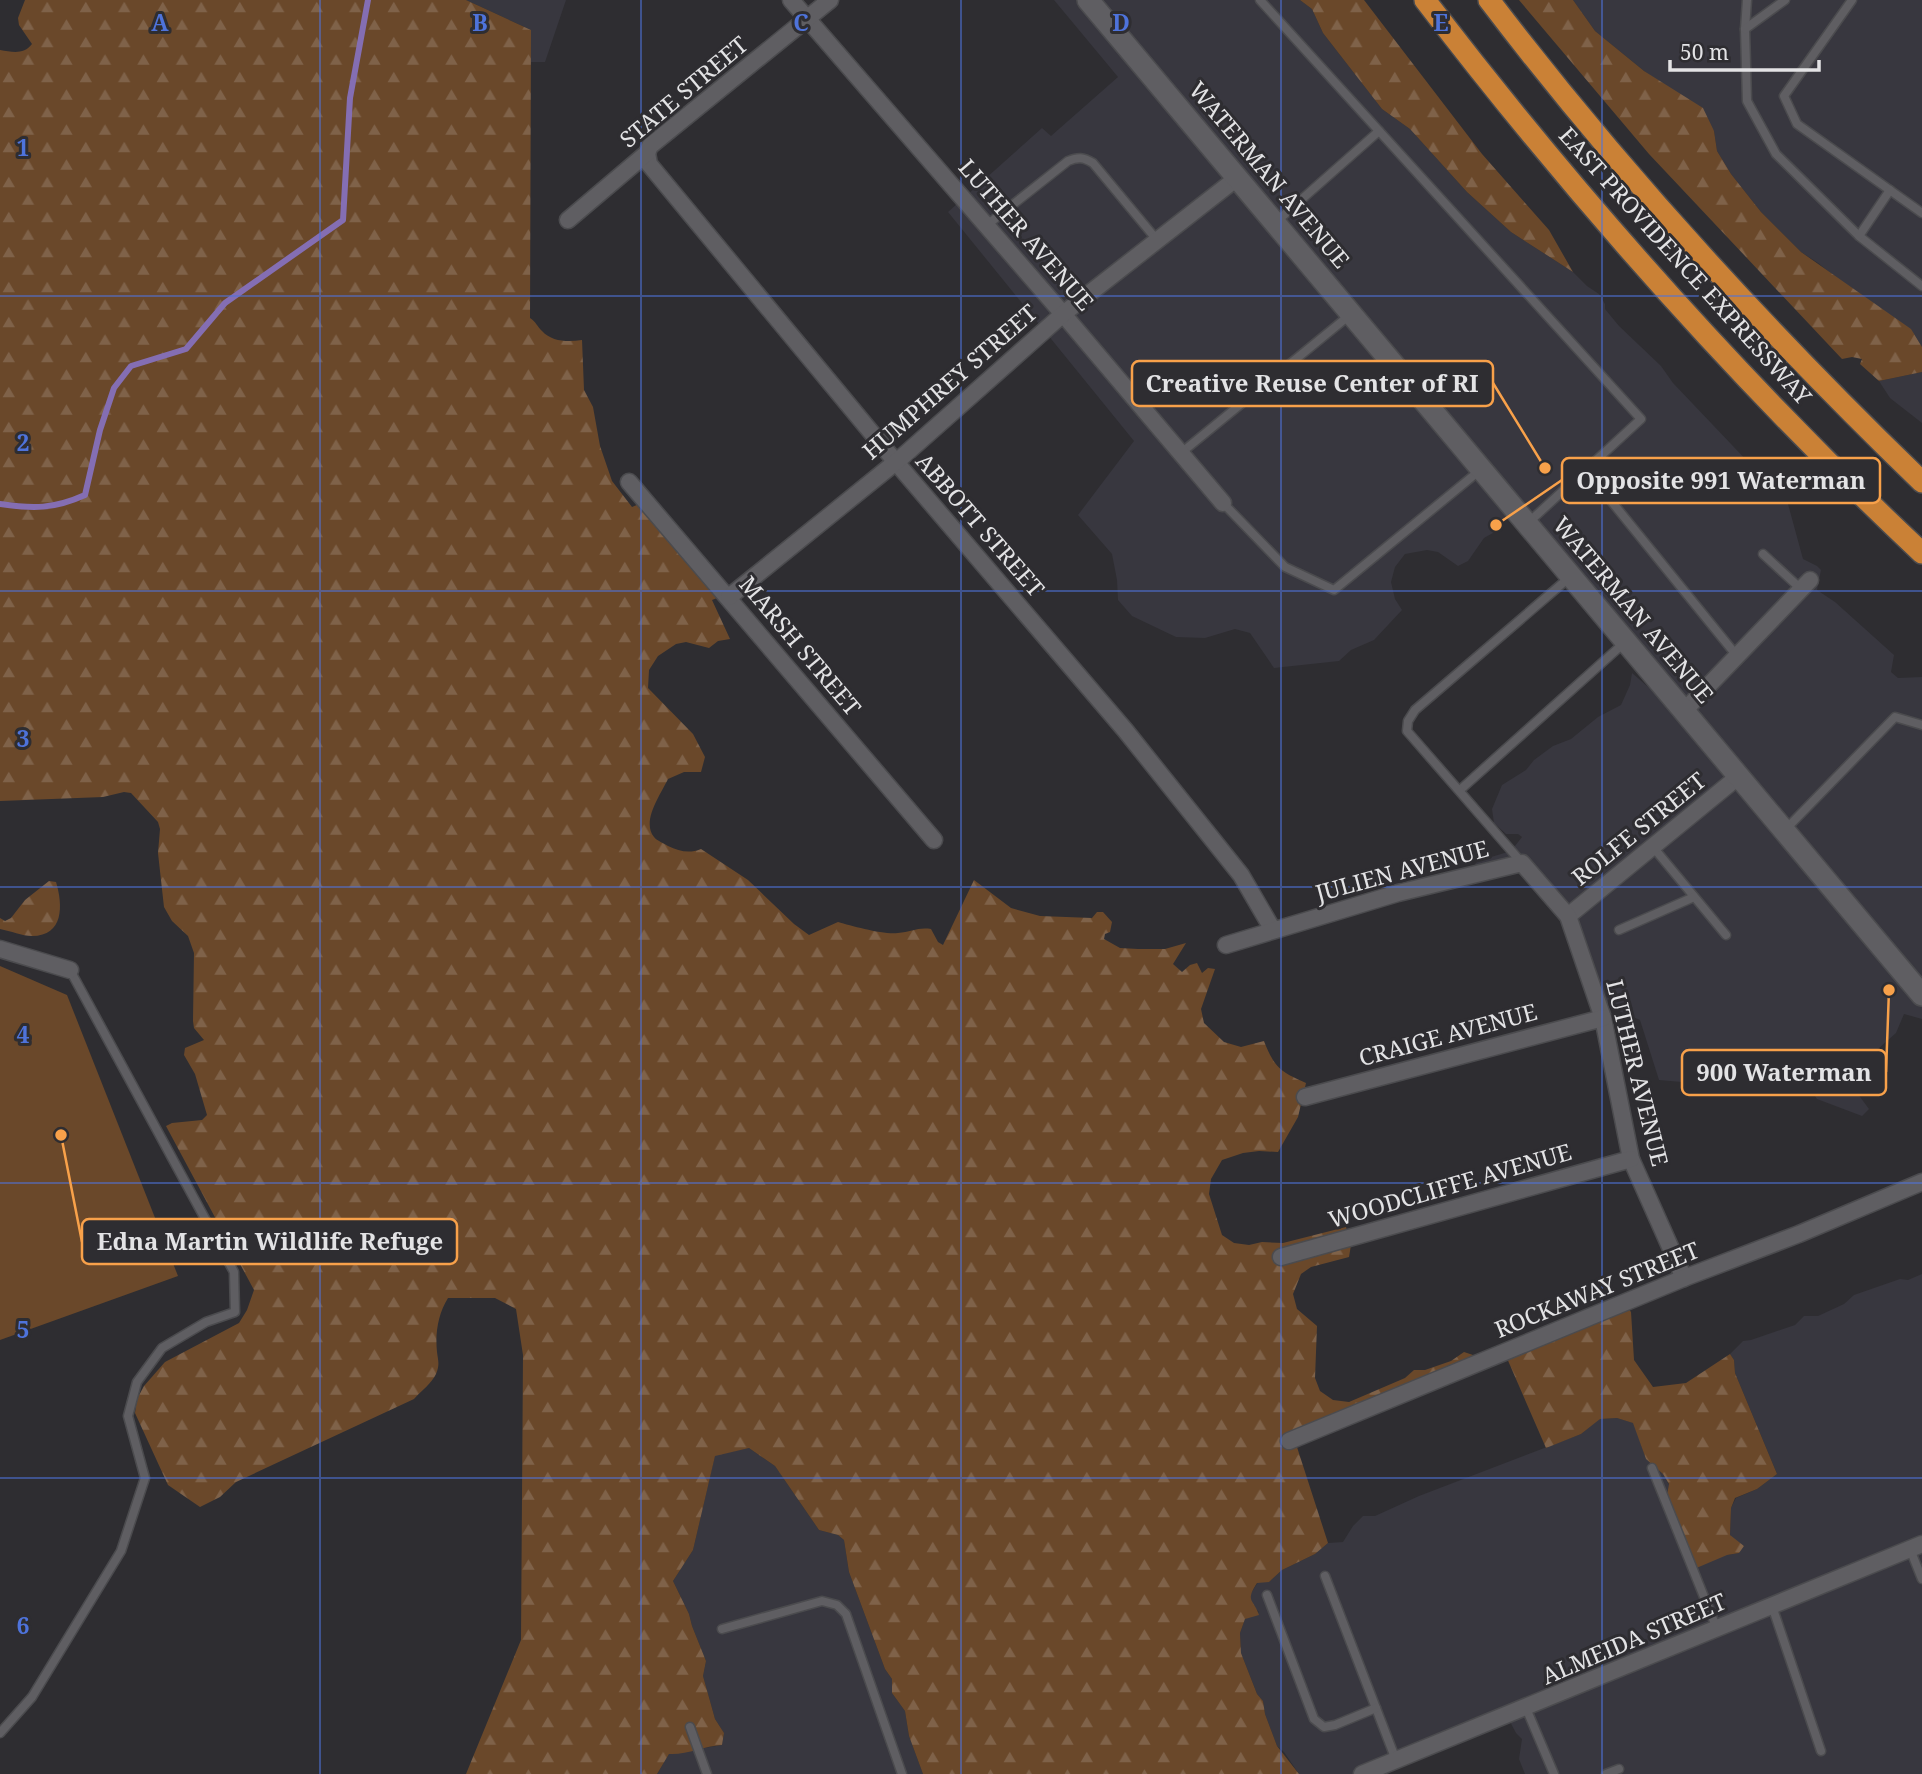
<svg xmlns="http://www.w3.org/2000/svg" width="1922" height="1774" font-family="'Noto Serif',serif">
<defs>
<pattern id="forest-firs" width="22" height="20" patternUnits="userSpaceOnUse" patternTransform="scale(1.75)"><rect width="22" height="20" fill="#6a482a"/><path d="M5 1l3.5 6h-7zM16 11l3.5 6h-7z" fill="#7f6249"/></pattern>
</defs>
<rect width="100%" height="100%" fill="#2e2d31"/>
<g fill="#38373f">
<path d="M466 0H566L545 62H531V30Z"/>
<path d="M1054 0H1300L1312 9 1323 33 1382 109 1410 129 1467 192 1511 232 1573 272 1587 286 1599 294 1605 304V309L1619 326 1661 366 1673 383 1751 465 1768 475 1770 485 1788 504 1803 559 1817 566 1821 570 1817 590 1835 602 1894 655 1891 672 1898 678 1922 677V1019L1904 1014 1896 1033 1853 1071 1852 1086 1869 1109 1862 1116 1817 1099 1811 1090 1789 1081 1776 1083 1762 1093 1738 1083 1718 1078 1693 1083 1659 1080 1640 1020 1596 1001 1568 916 1523 866 1479 874 1475 864 1478 861 1511 851 1522 837 1518 834H1506L1494 823 1492 809 1502 785 1526 770 1534 760 1553 746 1571 739 1598 717 1621 705 1630 685 1632 673 1661 698 1511 502 1500 529 1484 538 1468 561 1458 566 1438 552 1427 550 1405 554 1395 567 1391 582 1395 599 1402 610 1374 640 1351 650 1339 661 1274 668 1250 633 1235 629 1205 638 1176 637 1132 616 1118 600 1117 580 1112 554 1078 515 1134 441 948 212 1042 128 1051 136 1118 77Z"/>
<path d="M1573 0H1922V347L1818 263 1801 252 1761 212 1731 174 1717 151 1714 131 1672 91 1644 71 1595 31Z"/>
<path d="M1922 372V423L1890 398 1879 381Z"/>
<path d="M1922 1274V1774H1525L1519 1759 1522 1739 1516 1733 1508 1718 1367 1774H1299L1284 1752 1277 1746 1265 1714 1263 1701 1257 1694 1241 1653 1240 1633 1245 1619 1259 1612 1250 1603V1595L1258 1582H1269L1282 1570 1315 1554 1328 1543 1343 1542 1353 1526 1363 1516H1375L1419 1496 1581 1434 1599 1419 1617 1418 1634 1423 1646 1459 1663 1474 1669 1485 1665 1506 1727 1555 1739 1553 1730 1535 1731 1508 1736 1498 1757 1489 1777 1474 1735 1373 1734 1360 1730 1354 1743 1341 1751 1340 1795 1325 1804 1316H1818L1844 1304 1854 1295 1900 1279 1908 1280Z"/>
<path d="M749 1448 775 1466 819 1530 838 1535 844 1540 849 1572 885 1669 892 1679V1693L905 1711 909 1736 923 1774H657L669 1754 722 1745 724 1733 715 1719 703 1676 706 1661 692 1626 689 1614 673 1581 693 1550 715 1455Z"/>
</g>
<g fill="url(#forest-firs)">
<path d="M25 0H466L531 30 530 318C536 322 537 326 542 331 552 342 568 342 582 340L584 390 593 407 600 446 612 481 632 507 644 502 722 596 712 600 730 639 718 641 709 648 686 642 676 644 658 656 649 670 648 688 693 734 705 757 701 772H684L668 779C661 794 641 821 654 837 657 841 664 843 668 846 679 851 689 854 701 849L748 880 794 924 809 935 838 922C852 926 884 935 898 933 911 932 918 927 931 929L938 942 943 945 974 880 1011 908 1040 916 1092 918 1097 912H1103L1112 922 1110 932 1105 934 1104 939 1120 948 1138 949H1165L1186 943 1173 964 1182 972 1190 965 1197 963 1202 973 1208 968 1215 969 1201 1009 1204 1023 1224 1042 1241 1047 1264 1041C1274 1067 1280 1072 1306 1083L1298 1117 1278 1152 1259 1151 1243 1153 1222 1160 1211 1179 1209 1194 1222 1235 1234 1243 1249 1245 1262 1242 1283 1243 1346 1227 1351 1245 1349 1257 1311 1267 1301 1274 1293 1294 1297 1309 1317 1326 1315 1378 1320 1391 1333 1400 1349 1402 1405 1378 1414 1370H1425L1451 1361 1464 1352 1473 1355 1479 1361 1295 1441 1328 1543 1315 1554 1282 1570 1269 1582 1257 1583C1245 1602 1253 1598 1259 1615L1245 1619 1240 1633 1241 1653 1257 1694 1263 1701 1265 1714 1277 1746 1299 1774H923L909 1736 905 1711 892 1693V1679L885 1669 849 1572 844 1540 838 1535 819 1530 775 1466 749 1448 715 1456 693 1550 673 1581 689 1614 692 1626 706 1661 703 1676 715 1719 724 1733 722 1745C704 1746 687 1755 669 1754L657 1774H466L521 1640 523 1355 516 1309 495 1298H448C438 1314 435 1333 437 1352 438 1360 440 1365 436 1374 432 1383 421 1391 414 1399L236 1482 220 1497 200 1507 168 1485 135 1413 137 1399 144 1386 165 1362 239 1323 247 1310 254 1290 166 1126 172 1123 202 1120 207 1115 195 1074 184 1055 185 1048 204 1040 194 1028 193 1021 194 953 188 936 172 921 164 907 158 853 160 829 158 822 131 793 124 792 103 797 0 801V50C12 52 24 55 32 44L19 25 18 18Z"/>
<path d="M1300 0H1364L1482 154 1549 230 1573 272 1511 232 1467 192 1410 129 1382 109 1323 33 1312 9Z"/>
<path d="M1519 0H1573L1595 31 1644 71 1703 108 1714 131 1717 151 1731 174 1761 212 1801 252 1911 329 1922 347V372L1879 381 1860 364 1862 359 1852 357 1842 359 1649 154Z"/>
<path d="M49 881 56 882C63 905 64 936 32 936 22 936 11 931 0 929V918L5 921 11 918 25 900Z"/>
<path d="M1627 1307 1631 1312 1634 1360 1653 1387 1686 1383 1730 1354 1734 1360 1735 1373 1777 1474 1757 1489 1735 1498 1731 1508 1730 1535 1744 1546 1739 1553 1727 1555 1694 1569 1668 1518 1665 1506 1669 1484 1663 1474 1646 1459 1633 1423 1617 1418 1600 1419 1581 1434 1546 1448 1506 1356Z"/>
</g>
<path fill="#6a482a" d="M0 966 67 995 178 1276 0 1340Z"/>
<g fill="none" stroke-linecap="round" stroke-linejoin="round">
<path stroke="#846eb3" stroke-width="6" d="M0 504C33 509 54 509 85 495L100 430 114 388 131 366 186 349 225 303 343 220 350 98 368 0"/>
<defs>
<g id="lane">
<path d="M1260 0 1641 419 1529 522"/>
<path d="M1747 0 1745 29 1747 101 1776 154 1859 236 1922 286"/>
<path d="M1852 0 1784 96 1797 124 1922 213"/>
<path d="M1745 29 1785 0"/>
<path d="M1276 222 1379 131"/>
<path d="M987 225 1068 161C1078 157 1083 157 1093 163L1157 240"/>
<path d="M1859 236 1890 190"/>
<path d="M1181 453 1351 314"/>
<path d="M1586 470 1737 656"/>
<path d="M1223 503 1285 567 1334 590 1479 471"/>
<path d="M1763 554 1801 589"/>
<path d="M1460 790 1624 643"/>
<path d="M1785 830 1895 717 1922 725"/>
<path d="M1653 847 1726 935"/>
<path d="M1522 863 1407 731 1408 721 1415 710 1571 576"/>
<path d="M1619 930 1694 897"/>
<path d="M1652 1468 1717 1629"/>
<path d="M1910 1549 1922 1579"/>
<path d="M1325 1576 1396 1760"/>
<path d="M1267 1595 1314 1719 1324 1727 1335 1725 1376 1708"/>
<path d="M1772 1606 1821 1751"/>
<path d="M722 1629 822 1601 837 1605 846 1614 902 1774"/>
<path d="M1526 1708 1554 1774"/>
<path d="M690 1727 707 1774"/>
<path d="M0 1733 32 1697 121 1551 145 1478 128 1416 137 1382 162 1348 206 1322 235 1312 234 1272 70 970"/>
<path d="M1606 1774 1619 1769"/>
</g>
<g id="street">
<path d="M791 0 1063 314 1223 503"/>
<path d="M647 153 649 164 895 461 1125 730 1241 875 1273 930"/>
<path d="M568 220 647 153 650 146 830 0"/>
<path d="M629 482 934 840"/>
<path d="M729 597 902 457 1063 314 1237 178"/>
<path d="M1684 711 1810 580"/>
<path d="M1568 916 1739 776"/>
<path d="M1226 945 1398 893 1522 863 1568 916 1603 1018 1631 1159 1684 1278"/>
<path d="M0 949 70 970"/>
<path d="M1305 1097 1603 1018"/>
<path d="M1281 1257 1631 1159"/>
<path d="M1289 1441 1684 1278 1799 1234 1922 1182"/>
<path d="M1362 1774 1922 1544"/>
</g>
<path id="secondary" d="M1088 0 1922 995"/>
<g id="highway">
<path d="M1425 0C1576 197 1741 383 1922 553"/>
<path d="M1489 0C1620 172 1767 332 1922 482"/>
</g>
</defs>
<use href="#lane" stroke="#4b4b4e" stroke-width="11"/>
<use href="#street" stroke="#4b4b4e" stroke-width="19"/>
<use href="#secondary" stroke="#4b4b4e" stroke-width="24"/>
<use href="#highway" stroke="#4b4b4e" stroke-width="24"/>
<use href="#lane" stroke="#5f5e62" stroke-width="8"/>
<use href="#street" stroke="#5f5e62" stroke-width="16"/>
<use href="#secondary" stroke="#5f5e62" stroke-width="21"/>
<use href="#highway" stroke="#ca8136" stroke-width="21"/>
</g>
<path fill="none" stroke="#4e73db" stroke-width="2" stroke-opacity="0.55" d="M320 0V1774M641 0V1774M961 0V1774M1281 0V1774M1602 0V1774M0 296H1922M0 591H1922M0 887H1922M0 1183H1922M0 1478H1922"/>
<g text-anchor="middle" stroke-width="6" stroke-linejoin="round" paint-order="stroke">
<g font-size="23" fill="#e3e3e5" stroke="#2e2d31">
<text transform="translate(684 92) rotate(-40)" y="8">STATE STREET</text>
<text transform="translate(1269 175) rotate(50)" y="8">WATERMAN AVENUE</text>
<text transform="translate(1026 235) rotate(49)" y="8">LUTHER AVENUE</text>
<text transform="translate(1685 266) rotate(48)" y="8">EAST PROVIDENCE EXPRESSWAY</text>
<text transform="translate(950 382) rotate(-41)" y="8">HUMPHREY STREET</text>
<text transform="translate(980 525) rotate(49)" y="8">ABBOTT STREET</text>
<text transform="translate(1633 610) rotate(50)" y="8">WATERMAN AVENUE</text>
<text transform="translate(800 646) rotate(50)" y="8">MARSH STREET</text>
<text transform="translate(1639 829) rotate(-39)" y="8">ROLFE STREET</text>
<text transform="translate(1402 871) rotate(-15)" y="8">JULIEN AVENUE</text>
<text transform="translate(1448 1035) rotate(-15)" y="8">CRAIGE AVENUE</text>
<text transform="translate(1637 1073) rotate(76)" y="8">LUTHER AVENUE</text>
<text transform="translate(1450 1186) rotate(-16)" y="8">WOODCLIFFE AVENUE</text>
<text transform="translate(1597 1290) rotate(-22)" y="8">ROCKAWAY STREET</text>
<text transform="translate(1634 1639) rotate(-23)" y="8">ALMEIDA STREET</text>
</g>
</g>
<g font-size="23" text-anchor="middle" font-weight="bold" fill="#4e73db" stroke="#2e2d31" stroke-width="6" stroke-linejoin="round" paint-order="stroke">
<text x="160" y="31">A</text>
<text x="480" y="31">B</text>
<text x="801" y="31">C</text>
<text x="1121" y="31">D</text>
<text x="1441" y="31">E</text>
<text x="23" y="156">1</text>
<text x="23" y="451">2</text>
<text x="23" y="747">3</text>
<text x="23" y="1043">4</text>
<text x="23" y="1338">5</text>
<text x="23" y="1634">6</text>
</g>
<path fill="none" stroke="#f8a14a" stroke-width="2.5" d="M1545 468L1493 383M1496 525L1562 480M1889 990L1886 1072M61 1135L82 1242"/>
<g fill="#f8a14a" stroke="#2e2d31" stroke-width="2.5">
<circle cx="1545" cy="468" r="7"/>
<circle cx="1496" cy="525" r="7"/>
<circle cx="1889" cy="990" r="7"/>
<circle cx="61" cy="1135" r="7"/>
</g>
<g fill="#2e2d31" stroke="#f8a14a" stroke-width="2.5">
<rect x="1132" y="361" width="361" height="45" rx="7"/>
<rect x="1562" y="458" width="318" height="45" rx="7"/>
<rect x="1682" y="1050" width="204" height="45" rx="7"/>
<rect x="82" y="1219" width="375" height="45" rx="7"/>
</g>
<g font-size="24" text-anchor="middle" font-weight="bold" fill="#e3e3e5">
<text x="1312" y="392">Creative Reuse Center of RI</text>
<text x="1721" y="489">Opposite 991 Waterman</text>
<text x="1784" y="1081">900 Waterman</text>
<text x="270" y="1250">Edna Martin Wildlife Refuge</text>
</g>
<path d="M1670 60v10h149v-10" fill="none" stroke="#e3e3e5" stroke-width="3.5"/>
<text x="1680" y="60" font-size="21" fill="#e3e3e5" stroke="#2e2d31" stroke-width="5" paint-order="stroke">50 m</text>
</svg>
